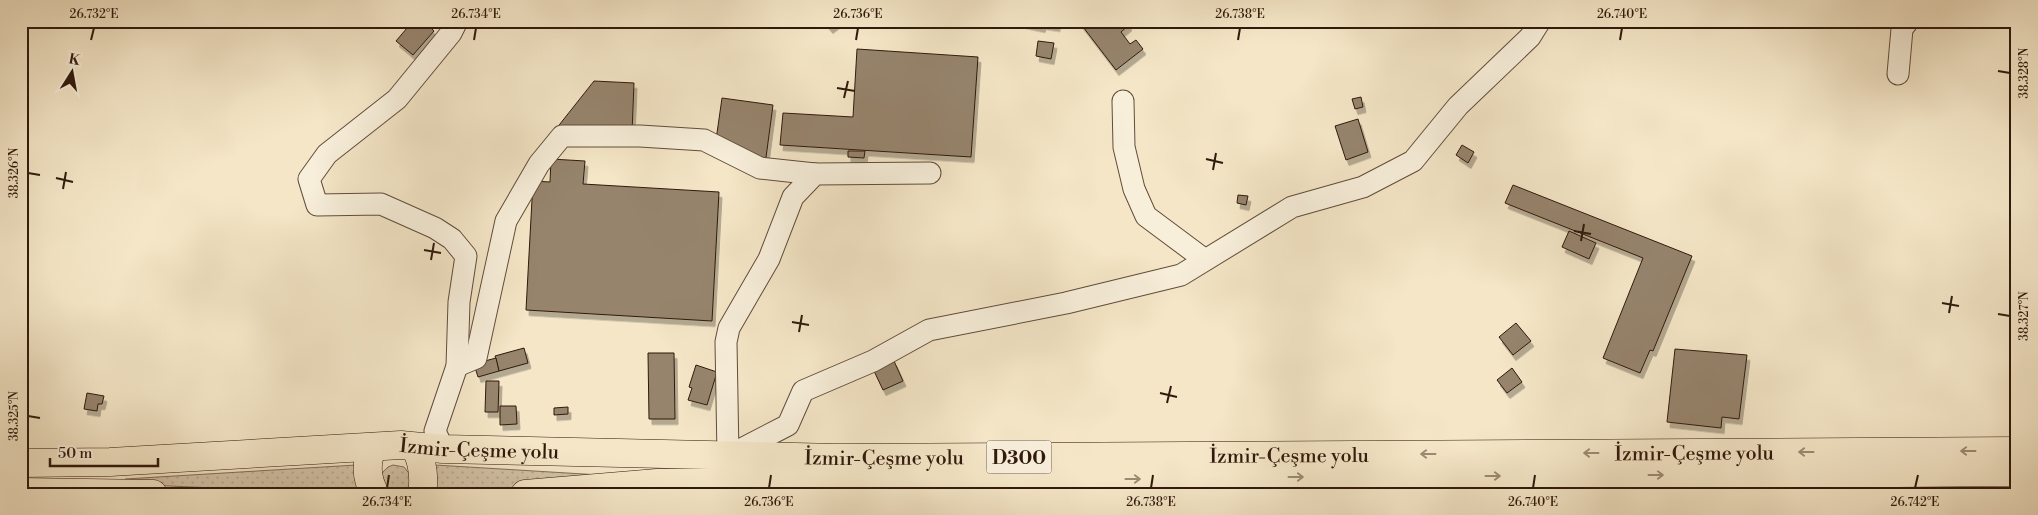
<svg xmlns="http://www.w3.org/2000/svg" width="2038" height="515" font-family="'Libre Bodoni',serif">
<defs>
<pattern id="grass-dots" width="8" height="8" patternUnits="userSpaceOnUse" patternTransform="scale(1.25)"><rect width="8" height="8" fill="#d3c3a7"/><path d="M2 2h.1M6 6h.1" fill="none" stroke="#b5a78f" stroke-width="1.8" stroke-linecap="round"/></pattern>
<filter id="shadow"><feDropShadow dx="3" dy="5.5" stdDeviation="0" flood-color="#0004"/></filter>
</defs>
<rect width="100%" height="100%" fill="#f4e6c7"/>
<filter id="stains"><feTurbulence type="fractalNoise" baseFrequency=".004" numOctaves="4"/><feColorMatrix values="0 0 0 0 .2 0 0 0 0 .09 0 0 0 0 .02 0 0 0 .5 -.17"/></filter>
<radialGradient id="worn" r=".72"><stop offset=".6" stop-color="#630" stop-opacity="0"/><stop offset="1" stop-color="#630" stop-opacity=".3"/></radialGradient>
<g fill="url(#grass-dots)" stroke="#826e5a">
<path d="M356 465 357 494H277L214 488 125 484V479Z"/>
<path d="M393 465 404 467 411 476 408 492 406 494H385L381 474 388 467Z"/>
<path d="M435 465 600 475 515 492 434 494Z"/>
</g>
<g fill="#96846d" stroke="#30190c" filter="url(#shadow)">
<path d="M413 21H424L434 31 413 55 396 41Z"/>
<path d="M824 21H839L830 28Z"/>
<path d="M1024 21H1057V26L1043 24 1042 27 1023 23Z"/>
<path d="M1082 21H1126L1129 25 1121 32 1130 44 1136 40 1143 49 1116 70 1080 23Z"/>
<path d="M1038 41 1054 43 1051 59 1036 56Z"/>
<path d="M857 49 978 57 971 157 780 145 783 113 853 117Z"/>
<path d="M594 81 634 83 632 133 556 129Z"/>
<path d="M1361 97 1363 107 1355 109 1352 99Z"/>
<path d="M722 98 773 105 765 165 716 140Z"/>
<path d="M1358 119 1368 152 1346 160 1335 126Z"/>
<path d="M1462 145 1474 152 1468 163 1456 155Z"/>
<path d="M848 151H865L864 158 848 157Z"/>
<path d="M551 159 585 161 583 184 719 192 712 321 526 310 533 181 550 182Z"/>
<path d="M1513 185 1692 256 1653 351 1650 350 1640 373 1603 358 1643 258 1505 203Z"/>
<path d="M1238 195 1248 196 1246 205 1237 203Z"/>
<path d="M1569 231 1596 243 1589 259 1562 247Z"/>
<path d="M1516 323 1531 341 1513 355 1499 337Z"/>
<path d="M524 348 528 363 499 371 495 356Z"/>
<path d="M1675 349 1747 355 1739 419 1722 417 1721 428 1667 422Z"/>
<path d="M648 353H674L675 419H649Z"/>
<path d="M496 358 499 371 478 377 474 364Z"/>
<path d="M894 361 903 381 883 390 874 371Z"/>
<path d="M696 365 717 372 707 405 688 400 692 388 689 387Z"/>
<path d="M1512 368 1522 382 1507 393 1497 380Z"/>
<path d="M486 381H499L498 412H485Z"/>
<path d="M87 393 104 396 102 404H98L97 411 84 409Z"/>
<path d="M500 406H516L517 424 500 425Z"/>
<path d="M568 407V414L554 415V408Z"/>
</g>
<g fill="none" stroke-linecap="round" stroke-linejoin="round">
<defs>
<g id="minor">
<path d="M1898 74 1902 29 1908 21"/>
<path d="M1123 101 1124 147 1134 189 1146 216 1205 260"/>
<path d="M930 173 815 174 793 197 769 259 729 328 726 342 728 456 788 425 803 391 873 361 929 330 1066 303 1181 275 1292 207 1363 187 1413 161 1458 106 1530 37 1540 21"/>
<path d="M457 366 476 358 506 221 539 164 562 136H640L704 140 760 168 815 174"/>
<path d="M443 449 435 431 457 366 459 302 466 256 452 239 435 228 381 204 317 205 309 179 327 154 397 99 451 33 457 21"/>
</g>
<g id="highway">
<path d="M373 447C365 463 366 478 375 494"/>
<path d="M415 447C423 462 425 476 422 494"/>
<path id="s1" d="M21 463 110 462 401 445 443 449 839 458 2017 451"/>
<path d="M21 492 153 494"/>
<path d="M525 494 657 483 2017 472"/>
</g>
</defs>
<use href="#minor" stroke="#614c3b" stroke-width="23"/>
<use href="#highway" stroke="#30190c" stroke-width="29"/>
<use href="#minor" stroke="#f8efdb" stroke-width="21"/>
<use href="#highway" stroke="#f4e6c7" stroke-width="28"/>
</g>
<defs><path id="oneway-shaft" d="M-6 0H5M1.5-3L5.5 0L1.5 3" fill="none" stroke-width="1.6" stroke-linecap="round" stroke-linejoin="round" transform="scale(1.25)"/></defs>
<g stroke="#9c8a73">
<use href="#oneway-shaft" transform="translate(1968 451) rotate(180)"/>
<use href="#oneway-shaft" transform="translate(1806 452) rotate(180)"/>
<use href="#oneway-shaft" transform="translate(1591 453) rotate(180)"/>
<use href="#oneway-shaft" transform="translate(1428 454) rotate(180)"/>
<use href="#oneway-shaft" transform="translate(1656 475)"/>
<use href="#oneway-shaft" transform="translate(1493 476)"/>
<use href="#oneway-shaft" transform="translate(1296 477)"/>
<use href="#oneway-shaft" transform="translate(1133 479)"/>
</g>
<path fill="none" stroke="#30190c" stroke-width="2" d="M91 40 94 28M474 40 476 28M856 40 858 28M1238 40 1240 28M1620 40 1622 28M1998 71 2010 73M837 88 855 91M844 98 848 81M1206 159 1223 163M1213 170 1216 153M28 173 40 175M56 178 73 182M63 189 66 172M1574 231 1591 234M1581 241 1584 224M424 250 441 253M431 260 434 243M1942 303 1959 306M1949 313 1952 296M1998 314 2010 316M792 322 809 325M799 332 802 315M1160 393 1177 397M1167 403 1171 386M28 416 40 418M387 488 389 475M769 488 771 475M1151 488 1153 475M1533 488 1535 475M1915 488 1918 475"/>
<g text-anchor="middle" stroke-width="4.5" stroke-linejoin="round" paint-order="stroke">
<rect fill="#f8efdb" stroke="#6c594a" stroke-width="1" x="986.5" y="440.5" width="65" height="33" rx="4"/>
<g font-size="19" font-weight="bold" fill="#30190c">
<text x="1019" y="464">D300</text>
</g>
<g font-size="20" fill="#30190c" stroke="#f8efdb">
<text dy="7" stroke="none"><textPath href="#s1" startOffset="459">İzmir-Çeşme yolu</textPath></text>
<text dy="7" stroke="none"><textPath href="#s1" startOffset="1674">İzmir-Çeşme yolu</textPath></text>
<text dy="7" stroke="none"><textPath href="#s1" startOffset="1269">İzmir-Çeşme yolu</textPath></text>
<text dy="7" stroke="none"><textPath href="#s1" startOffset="864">İzmir-Çeşme yolu</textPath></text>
</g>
</g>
<rect width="2038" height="515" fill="none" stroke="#f4e6c7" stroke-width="55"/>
<g transform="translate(72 72) rotate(11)" stroke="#f8efdb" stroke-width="4" paint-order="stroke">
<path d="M0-4L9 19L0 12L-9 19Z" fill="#30190c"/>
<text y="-8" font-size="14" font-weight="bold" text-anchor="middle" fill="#30190c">K</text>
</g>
<path d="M50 458v8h108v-8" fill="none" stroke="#30190c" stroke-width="2.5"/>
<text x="58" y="458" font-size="15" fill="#30190c" stroke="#f8efdb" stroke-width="4" paint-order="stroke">50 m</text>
<rect x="28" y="28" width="1982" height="460" fill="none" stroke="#30190c" stroke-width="2"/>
<g font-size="12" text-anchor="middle" fill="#30190c">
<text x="94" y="18">26.732°E</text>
<text x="476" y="18">26.734°E</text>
<text x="858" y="18">26.736°E</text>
<text x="1240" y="18">26.738°E</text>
<text x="1622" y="18">26.740°E</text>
<text transform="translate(2024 73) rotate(-90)" y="4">38.328°N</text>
<text transform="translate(14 173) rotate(-90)" y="4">38.326°N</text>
<text transform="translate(2024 316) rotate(-90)" y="4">38.327°N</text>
<text transform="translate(14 416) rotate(-90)" y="4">38.325°N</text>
<text x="387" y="506">26.734°E</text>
<text x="769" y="506">26.736°E</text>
<text x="1151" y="506">26.738°E</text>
<text x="1533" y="506">26.740°E</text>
<text x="1915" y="506">26.742°E</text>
</g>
<rect width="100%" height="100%" filter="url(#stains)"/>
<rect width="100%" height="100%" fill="url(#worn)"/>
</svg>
